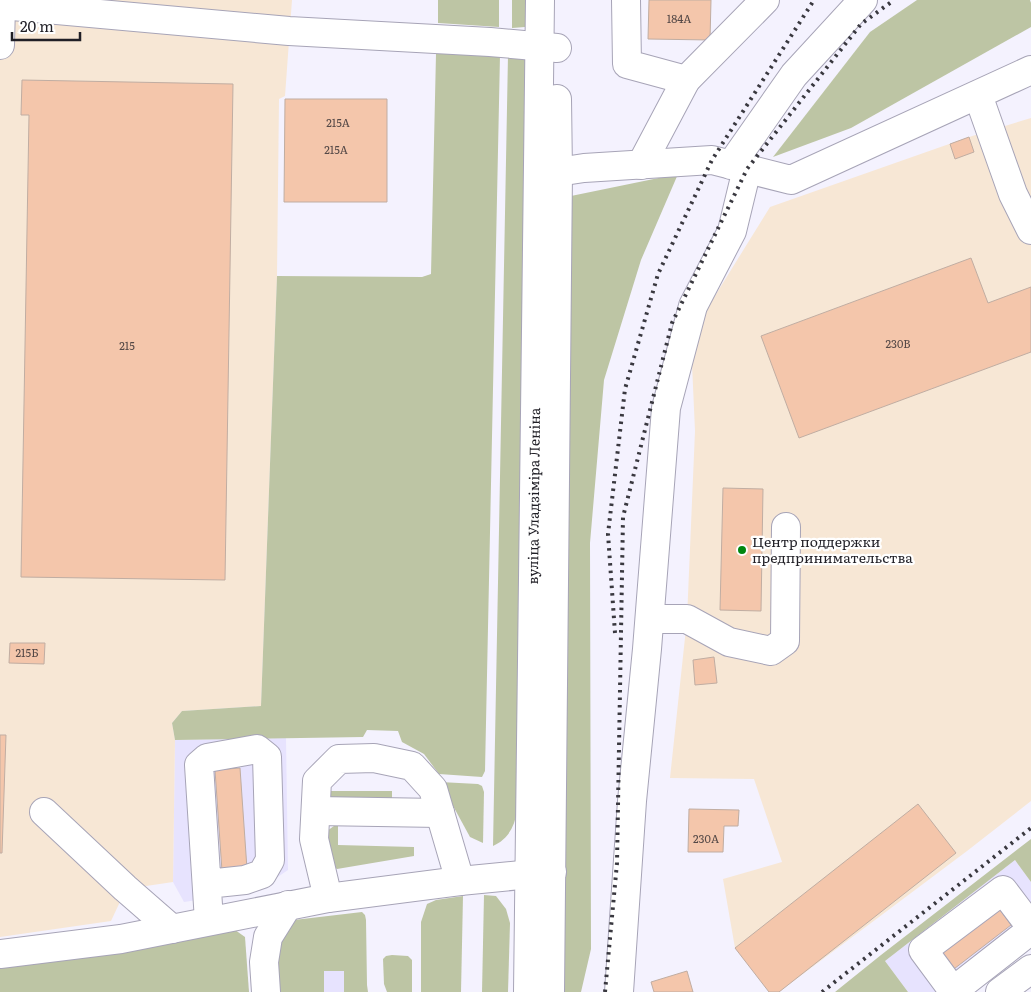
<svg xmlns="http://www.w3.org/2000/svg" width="1031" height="992" font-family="Literata,serif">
<rect width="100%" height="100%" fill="#f4f2fe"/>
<g fill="#e7e3fe">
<path d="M286 738 288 870 257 891 184 902 173 882 175 740Z"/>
<path d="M1015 860 1031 882V949L973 992H908L885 961Z"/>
<rect x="324" y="971" width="20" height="21"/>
</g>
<g fill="#f7e7d5">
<path d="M0 0H292L285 96 279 99 277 276 261 706 182 711 172 723 175 740 173 882 126 889 111 921 0 937Z"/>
<path d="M1031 118V801L967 851 779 992H770L735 948 723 879 782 862 754 779 670 778 687 619 695 431 692 364 700 320 770 207 969 137Z"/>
</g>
<g fill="#bdc5a4">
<path d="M438 0H499V27L438 23Z"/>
<path d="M512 0H537L534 20 525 27 512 28Z"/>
<path d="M917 0H1030L1031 3V27L851 128 773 157 870 32Z"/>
<path d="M490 52 500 55 485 771 482 777 439 774 424 754 402 742 398 731 367 730 363 737 175 740 172 723 182 711 261 706 277 276 422 277 431 274 436 54Z"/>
<path d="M508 55 518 56 526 60 521 783C517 808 519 834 493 846Z"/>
<path d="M678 174 641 260 604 380 590 543 591 949 581 992H563L571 196Z"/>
<path d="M440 782 478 784 482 786 484 792 483 843 470 837Z"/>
<path d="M326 791H392V800L326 801Z"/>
<path d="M338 823V845L414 847V856L337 869 328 862 323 834Z"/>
<path d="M1031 839V882L1015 860 885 961 908 992H835L881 955Z"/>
<path d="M484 895 496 896 506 909 510 923 508 992H482Z"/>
<path d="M463 896 461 992H421V922L427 904 436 900Z"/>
<path d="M362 912 365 915 366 920 367 985 368 992H344V971H324V992H277L275 949 294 920Z"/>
<path d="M228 925 245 937 249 992H0V967Z"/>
<path d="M392 955 408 956 412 960V992H387L384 984 383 959 386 956Z"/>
</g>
<g fill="#f4c6ab" stroke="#c0ada2">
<path d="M649 0H711L710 40 648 39Z"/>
<path d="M22 80 233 84 225 580 21 577 29 115H21Z"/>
<path d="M285 99H387V202H284Z"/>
<path d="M969 137 974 152 955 159 950 144Z"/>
<path d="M971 258 988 303 1031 287V352L799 438 761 336Z"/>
<path d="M723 488 763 489 761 611 720 610Z"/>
<path d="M10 643H45L44 664 9 663Z"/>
<path d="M714 657 717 683 695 685 693 660Z"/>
<path d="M0 735H6L2 853H0Z"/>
<path d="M240 768 247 869 222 871 215 770Z"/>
<path d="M918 804 956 853 779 992H769L735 948Z"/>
<path d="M689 809 739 810 738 826H724L723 852H688Z"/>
<path d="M997 906 1011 925 950 972 935 953Z"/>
<path d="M687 971 693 992H654L651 982Z"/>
</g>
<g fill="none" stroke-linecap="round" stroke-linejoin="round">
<defs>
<g id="minor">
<path d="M626 0 627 64 686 80"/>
<path d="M0 5 289 31 490 42 557 48"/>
<path d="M0 45 1 5"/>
<path d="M978 95 1013 194 1031 230"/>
<path d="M641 165 686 80 765 0"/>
<path d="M731 165 794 75 863 0"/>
<path d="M538 175 584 168 712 160 791 180 1031 70"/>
<path d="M650 619H687L729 642 771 651 785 641 786 527"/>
<path d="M316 811 440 813"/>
<path d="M44 812 125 888 172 929"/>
<path d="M207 884 245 880 262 874 270 860 267 757 257 749 207 758 199 765 209 921"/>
<path d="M328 898 314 839 317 781 339 759 374 758 412 766 433 789 460 881"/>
<path d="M0 954 121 939 328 898 460 881 552 872"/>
<path d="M953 991 1031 930"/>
<path d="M266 992 264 962 268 937 288 905"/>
<path d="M619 992 632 801 647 649 666 408 693 306 732 231 747 169"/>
<path d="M954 992 923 950 1003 890 1031 927"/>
<path d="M1000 992 1031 969"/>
</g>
<g id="major">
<path id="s1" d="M528 992 540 0"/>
<path d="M550 992 558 172 557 99"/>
</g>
</defs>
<use href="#minor" stroke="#a7a4b7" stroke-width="30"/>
<use href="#major" stroke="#a7a4b7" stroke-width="30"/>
<use href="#minor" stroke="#fff" stroke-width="28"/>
<use href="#major" stroke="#fff" stroke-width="28"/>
<g stroke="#39383f" stroke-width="4" stroke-dasharray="2.5 5" stroke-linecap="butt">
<path d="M615 633 608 534 625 389 658 274 712 160 814 0"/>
<path d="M605 992 617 863 623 517 672 323 747 169 861 24 894 0"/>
<path d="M822 992 1031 828"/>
</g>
</g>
<circle fill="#008710" stroke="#fff" stroke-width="2" cx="742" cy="550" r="5"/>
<g text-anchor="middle" stroke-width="4.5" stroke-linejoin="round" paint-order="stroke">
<g font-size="11" fill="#554947">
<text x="679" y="23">184А</text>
<text x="338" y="127">215А</text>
<text x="336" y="154">215А</text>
<text x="898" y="348">230В</text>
<text x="127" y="350">215</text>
<text x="27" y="657">215Б</text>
<text x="706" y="843">230А</text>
</g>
<g font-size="14" fill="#201f26" stroke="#fff">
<text dy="5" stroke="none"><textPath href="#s1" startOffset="496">вуліца Уладзіміра Леніна</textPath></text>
</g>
<g font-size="14" fill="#201f26" stroke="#fff" text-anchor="start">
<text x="752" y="547">Центр поддержки<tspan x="752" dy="16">предпринимательства</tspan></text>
</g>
</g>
<path d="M12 32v8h68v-8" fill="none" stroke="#201f26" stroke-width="2.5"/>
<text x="20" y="32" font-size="15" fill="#201f26" stroke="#ffffff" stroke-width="4" paint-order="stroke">20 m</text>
</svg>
